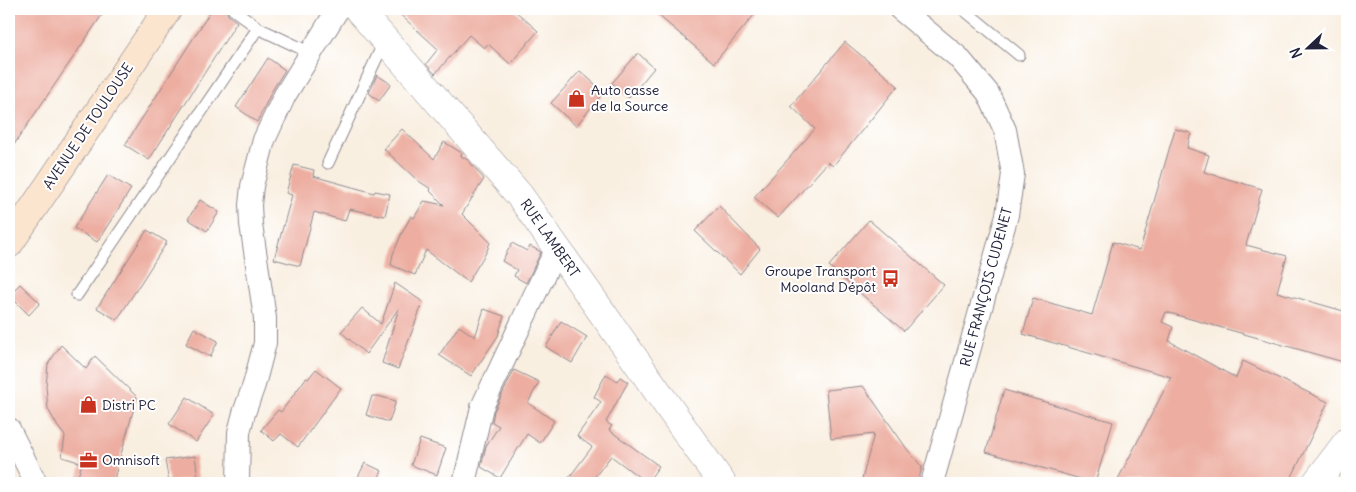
<svg xmlns="http://www.w3.org/2000/svg" width="1356" height="492" font-family="Delius,sans-serif">
<rect width="100%" height="100%" fill="#fff"/>
<filter id="ink" filterUnits="userSpaceOnUse"><feTurbulence type="fractalNoise" baseFrequency=".02" numOctaves="2"/><feDisplacementMap in="SourceGraphic" scale="10" xChannelSelector="R" yChannelSelector="G"/><feConvolveMatrix kernelMatrix="1 2 1 2 8 2 1 2 1" color-interpolation-filters="sRGB"/></filter>
<filter id="wash" filterUnits="userSpaceOnUse"><feTurbulence type="fractalNoise" baseFrequency=".0096" numOctaves="4" result="noise"/><feDisplacementMap in="SourceGraphic" scale="20" xChannelSelector="R" yChannelSelector="G"/><feGaussianBlur stdDeviation="1.12" result="paint"/><feColorMatrix in="noise" values="0 0 0 0 0 0 0 0 0 0 0 0 0 0 0 0 0 1.4 0 .05"/><feComposite in="paint" operator="in"/></filter>
<g filter="url(#wash)">
<rect width="100%" height="100%" fill="#f9efe1"/>
<g id="blocks">
<g fill="#edaea1">
<path d="M9 9H106L9 152Z"/>
<path d="M212 9H226L228 15 237 22 149 160 125 145Z"/>
<path d="M394 9H513L538 31 510 64 488 44 484 48 469 35 435 74 426 64 438 49Z"/>
<path d="M651 9H759L714 63Z"/>
<path d="M845 42 898 86 833 166 828 162 778 218 754 197 815 129 791 106Z"/>
<path d="M638 53 654 68 629 98 612 83Z"/>
<path d="M268 58 285 70 273 89 257 122 236 107Z"/>
<path d="M580 71 604 92 576 126 551 103Z"/>
<path d="M377 75 391 84 379 101 369 93Z"/>
<path d="M402 129 434 159 444 142 462 153 461 156 468 160 484 179 462 214 490 242 487 251 468 282 426 250 415 275 391 265 393 254 402 233 411 216 414 218 424 201 444 205 430 191 431 189 417 180 384 149Z"/>
<path d="M1175 129 1191 133 1187 148 1209 155 1204 172 1262 189 1246 245 1287 256 1277 292 1347 312V363L1166 312 1162 322 1173 327 1169 341 1236 378 1243 361 1328 402 1289 483H1116L1171 377 1023 334 1033 298 1092 315 1113 242 1140 250Z"/>
<path d="M294 165 314 170 313 176 374 193 375 191 390 194 385 216 349 209 345 221 314 212 300 266 274 259 292 195 286 193Z"/>
<path d="M108 175 131 189 97 242 74 228Z"/>
<path d="M200 200 219 212 207 231 188 219Z"/>
<path d="M719 206 760 249 740 274 695 231Z"/>
<path d="M869 220 944 285 904 331 829 266Z"/>
<path d="M147 230 167 242 117 320 97 308Z"/>
<path d="M512 243 527 251 530 246 541 252 526 283 514 276 517 270 502 261Z"/>
<path d="M395 283 423 302 398 369 382 363 399 308 366 354 341 332 362 308 381 324Z"/>
<path d="M20 284 40 303 29 315 9 295Z"/>
<path d="M484 309 504 316 498 336 471 376 439 355 459 326 475 337Z"/>
<path d="M561 321 587 337 572 363 546 347Z"/>
<path d="M194 328 218 341 210 357 186 344Z"/>
<path d="M61 345 86 369 95 356 137 397 113 483H76L82 463 62 457 65 436 58 427 48 409 46 386 48 364Z"/>
<path d="M316 369 341 388 298 447 281 434 274 441 261 430 278 410 281 412 306 378 308 379Z"/>
<path d="M514 370 539 382 528 403 554 421 540 443 527 434 500 478 481 467 486 446 499 426 492 422 494 411Z"/>
<path d="M606 374 617 381 620 377 628 382 606 422 612 426 609 430 659 466 647 483 611 456 590 483H565L592 447 577 436 601 402 594 397Z"/>
<path d="M863 386 907 449 922 467 918 483H861L874 434 831 439 826 390Z"/>
<path d="M1004 390 1113 422 1095 483 986 452Z"/>
<path d="M372 396H378L396 401 389 422 366 415Z"/>
<path d="M187 397 214 415 196 442 169 424Z"/>
<path d="M420 439 446 448 437 475 411 465Z"/>
<path d="M195 456 198 478 169 482 165 460Z"/>
<path d="M365 463 382 471 376 483H366L357 479Z"/>
</g>
</g>
</g>
<g filter="url(#ink)">
<use href="#blocks" fill-opacity="0" stroke="#8e888e" stroke-width="1"/>
<g fill="none" stroke-linecap="round" stroke-linejoin="round">
<defs>
<g id="service">
<path d="M233 9 258 28 311 53"/>
<path d="M963 9 1019 55"/>
<path d="M328 163 384 42"/>
<path d="M77 295 258 28"/>
</g>
<g id="minor">
<path d="M900 9 958 57 988 93 1005 130 1013 174 1007 215 932 483"/>
<path d="M9 429 36 483"/>
<path d="M238 483 239 432 244 413 254 385 265 343V318L251 224 250 205 252 186 264 140 285 95 338 9"/>
<path d="M464 483 482 407 551 260 559 252"/>
</g>
<g id="tertiary">
<path d="M358 9 520 196 722 483"/>
<path d="M1316 483 1347 442"/>
</g>
<path id="secondary" d="M9 244 168 9"/>
</defs>
<use href="#service" stroke="#8e888e" stroke-width="13"/>
<use href="#minor" stroke="#8e888e" stroke-width="24"/>
<use href="#tertiary" stroke="#8e888e" stroke-width="29"/>
<use href="#secondary" stroke="#8e888e" stroke-width="29"/>
<use href="#service" stroke="#fff" stroke-width="11"/>
<use href="#minor" stroke="#fff" stroke-width="22"/>
<use href="#tertiary" stroke="#fff" stroke-width="28"/>
<use href="#secondary" stroke="#fce5cf" stroke-width="28"/>
</g>
</g>
<defs>
<symbol id="shop-bare" viewBox="-9 -9 18 18"><path d="M-5-2.5h2.3a2.7 3.5 0 0 1 5.4 0H5L5.5 6h-11ZM-1.5-2.5h3a1.5 2.3 0 0 0-3 0Z" fill="#c8321e" stroke="#fff" stroke-width="2.5" paint-order="stroke"/></symbol>
<symbol id="bus-bare" viewBox="-9 -9 18 18"><path d="M-5-6H5V4H4V6H2V4H-2V6H-4V4H-5ZM-3.5-4V0h7V-4ZM-3.5 1.2v1.5H-2V1.2ZM2 1.2v1.5H3.5V1.2Z" fill="#c8321e" stroke="#fff" stroke-width="2.5" paint-order="stroke"/></symbol>
<symbol id="office-bare" viewBox="-9 -9 18 18"><path d="M-6-3h4V-5.5h4V-3h4V5H-6ZM-1-4.5V-3h2v-1.5ZM-6 0V1H6V0Z" fill="#c8321e" stroke="#fff" stroke-width="2.5" paint-order="stroke"/></symbol>
</defs>
<g fill-rule="evenodd">
<use href="#shop-bare" x="564" y="86" width="25" height="25"/>
<use href="#bus-bare" x="878" y="266" width="25" height="25"/>
<use href="#shop-bare" x="76" y="392" width="25" height="25"/>
<use href="#office-bare" x="76" y="448" width="25" height="25"/>
</g>
<g text-anchor="middle" stroke-width="4" stroke-linejoin="round" paint-order="stroke">
<g font-size="14" fill="#22223b" stroke="#fff" text-anchor="start">
<text x="591" y="95">Auto casse<tspan x="591" dy="16">de la Source</tspan></text>
<text x="876" y="276" text-anchor="end">Groupe Transport<tspan x="876" dy="16">Mooland Dépôt</tspan></text>
<text x="102" y="410">Distri PC</text>
<text x="102" y="465">Omnisoft</text>
</g>
<g font-size="14" fill="#22223b" stroke="#fff">
<text transform="translate(88 126) rotate(-56)" y="5">AVENUE DE TOULOUSE</text>
<text transform="translate(550 238) rotate(55)" y="5">RUE LAMBERT</text>
<text transform="translate(986 287) rotate(-75)" y="5">RUE FRANÇOIS CUDENET</text>
</g>
</g>
<rect width="1356" height="492" fill="none" stroke="#fff" stroke-width="30"/>
<g transform="translate(1308 48) rotate(248)" stroke="#ffffff" stroke-width="4" paint-order="stroke">
<path d="M0-4L9 19L0 12L-9 19Z" fill="#22223b"/>
<text y="-8" font-size="14" font-weight="bold" text-anchor="middle" fill="#22223b">N</text>
</g>
</svg>
